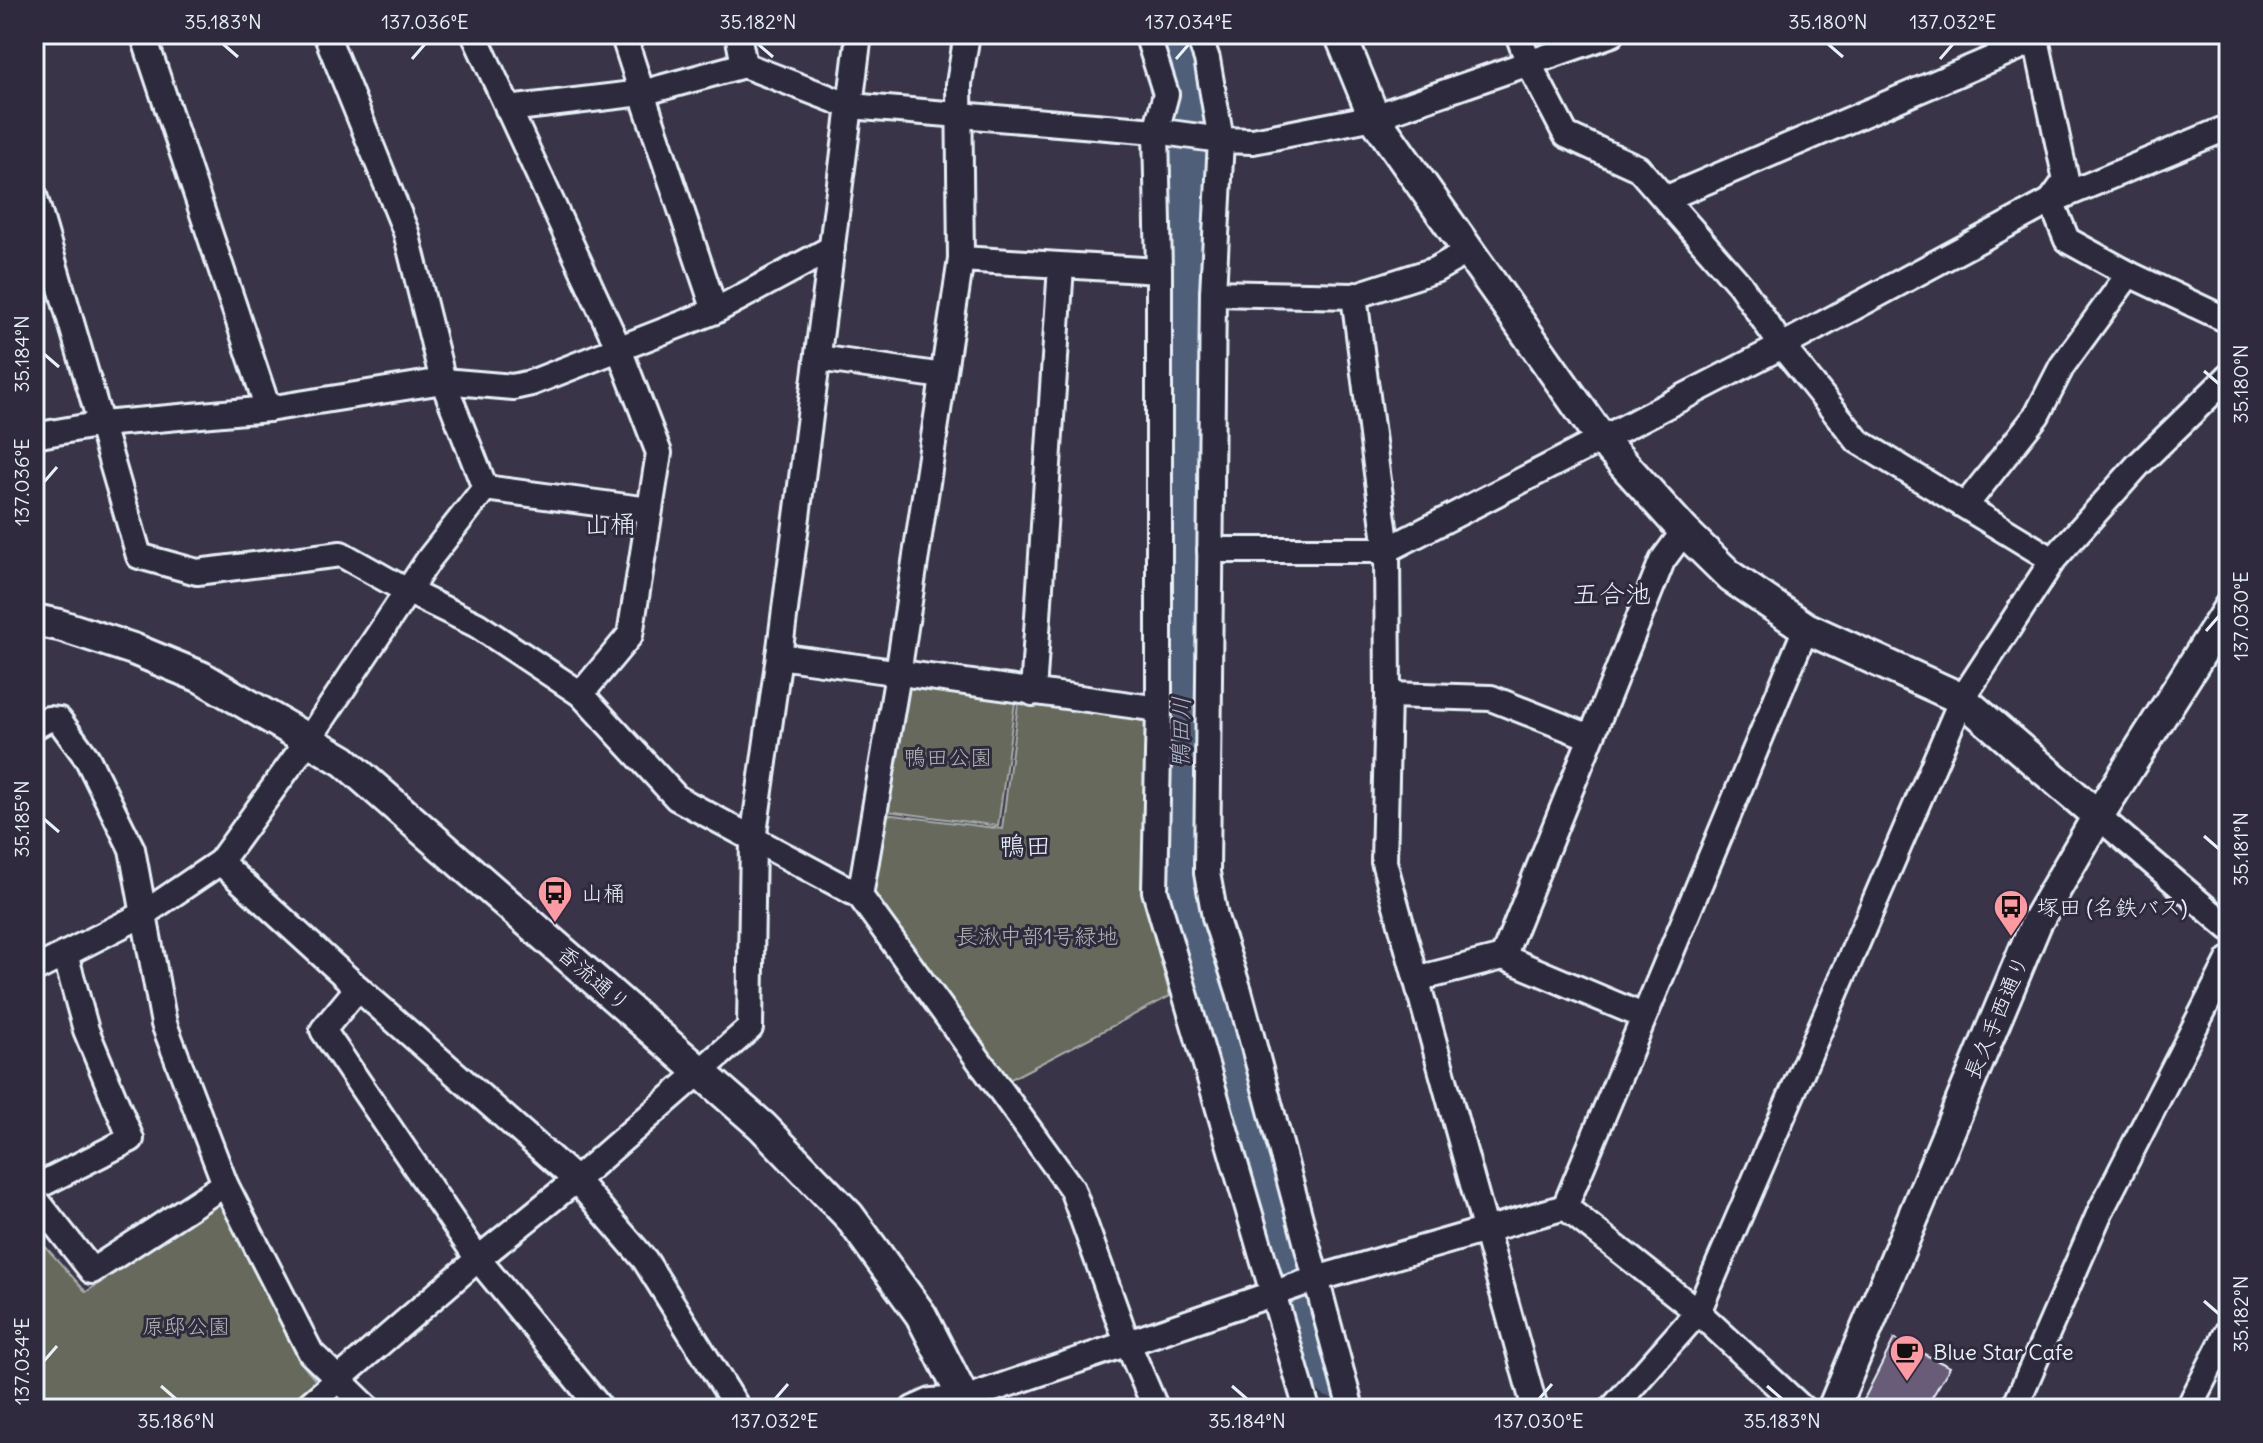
<svg xmlns="http://www.w3.org/2000/svg" width="2263" height="1443" font-family="Delius,'Klee One',sans-serif">
<rect width="100%" height="100%" fill="#3a3449"/>
<filter id="ink" filterUnits="userSpaceOnUse"><feTurbulence type="fractalNoise" baseFrequency=".0125" numOctaves="2"/><feDisplacementMap in="SourceGraphic" scale="16" xChannelSelector="R" yChannelSelector="G"/><feConvolveMatrix kernelMatrix="1 2 1 2 8 2 1 2 1" color-interpolation-filters="sRGB"/></filter>
<g filter="url(#ink)">
<g fill="#66695b" stroke="#a7adaa" stroke-width="2">
<path d="M903 682 1016 695 998 826 879 810Z"/>
<path d="M1019 696 1147 722 1143 895 1170 996 1007 1081 864 892 878 813 1002 829Z"/>
<path d="M221 1202 298 1359 316 1381 285 1409H34V1234L86 1292Z"/>
</g>
<g fill="none" stroke-linecap="round" stroke-linejoin="round">
<path stroke="#4f5e79" stroke-width="38" d="M1171 34 1188 112 1180 788 1184 887 1196 932 1333 1379"/>
</g>
<path fill="#685b78" stroke="#e8f1f8" stroke-width="2" d="M1894 1339 1950 1367 1925 1409H1888L1864 1399Z"/>
<g fill="none" stroke-linecap="round" stroke-linejoin="round">
<defs>
<g id="minor">
<path d="M143 34 268 409"/>
<path d="M474 34 619 349 659 453 630 635 581 694"/>
<path d="M738 34 744 65"/>
<path d="M1147 34 1166 94 1156 131 1159 271V709L1155 891 1307 1409"/>
<path d="M1518 34 1529 64 1566 135 1638 168 1740 285 1782 346 1858 441 2053 560"/>
<path d="M2035 34 2066 180 2051 201"/>
<path d="M508 109 642 93 623 34"/>
<path d="M34 195 139 556 197 572 341 554 407 591 477 625 581 694 677 798 860 896 1072 1189 1127 1342 1156 1409"/>
<path d="M1667 198 2036 40"/>
<path d="M2051 201 2067 240 2129 274 2229 321"/>
<path d="M961 259 959 84 967 34"/>
<path d="M1213 293 1354 296 1435 270 1468 251"/>
<path d="M1354 296 1387 550 1388 695 1384 862 1535 1409"/>
<path d="M715 311 832 248"/>
<path d="M818 358 943 376"/>
<path d="M34 436 102 424 268 409 443 381 513 387 531 383 715 311 642 93 744 65 850 106 859 34"/>
<path d="M485 488 649 510"/>
<path d="M1965 506 2037 415 2062 366 2129 274"/>
<path d="M1210 550H1387L1782 346 2051 201 2229 127"/>
<path d="M779 656 1159 709"/>
<path d="M1033 693 1061 266"/>
<path d="M1388 695 1491 698 1590 737"/>
<path d="M34 727 48 719 59 720 87 758 132 849 164 1024 225 1184 311 1353 369 1409"/>
<path d="M2098 816 2229 928"/>
<path d="M220 862 358 988 576 1180 645 1260 738 1409"/>
<path d="M860 896 898 674 961 259 1159 271"/>
<path d="M1503 957 1662 561 1684 531"/>
<path d="M34 970 142 915 220 862 309 739 429 559 485 488 443 381 406 232 326 34"/>
<path d="M1417 979 1503 957 1643 1016"/>
<path d="M358 988 323 1030 478 1259 601 1409"/>
<path d="M34 1188 131 1139 86 1030 65 954"/>
<path d="M34 1197 92 1271 225 1184"/>
<path d="M1565 1207 1806 628"/>
<path d="M304 1409 478 1259 576 1180 750 1028 753 840 779 656 850 106 1156 131 1221 140 1207 59 1198 34"/>
<path d="M913 1409 931 1401 964 1399 1316 1279 1565 1207 1698 1312 1803 1409"/>
<path d="M1351 1409 1239 991 1215 917 1207 873 1213 293 1221 140 1253 141 1374 117 1612 34"/>
<path d="M1612 1409 1698 1312 1962 699 2053 560 2138 465 2229 376"/>
<path d="M2014 1409 2100 1212 2229 960"/>
<path d="M2188 1409 2229 1329"/>
</g>
<g id="tertiary">
<path d="M1340 34 1374 117 1602 440 1684 531 1731 577 1806 628 1962 699 2098 816"/>
<path d="M34 620 59 625 133 649 201 677 344 761 762 1126 849 1216 921 1315 969 1409"/>
<path d="M1833 1409 2036 923 2098 816 2229 608"/>
</g>
</defs>
<use href="#minor" stroke="#e8f1f8" stroke-width="30"/>
<use href="#tertiary" stroke="#e8f1f8" stroke-width="36"/>
<use href="#minor" stroke="#2f2a3d" stroke-width="24"/>
<use href="#tertiary" stroke="#2f2a3d" stroke-width="30"/>
</g>
</g>
<path fill="none" stroke="#e8f1f8" stroke-width="3" d="M223 44 238 57M758 44 773 57M1828 44 1843 57M412 59 425 44M1176 59 1189 44M1940 59 1953 44M44 354 59 367M2204 371 2219 384M44 482 57 467M2206 631 2219 616M44 819 59 832M2204 836 2219 849M2204 1301 2219 1314M44 1361 57 1346M161 1386 176 1399M1232 1386 1247 1399M1767 1386 1782 1399M775 1399 788 1384M1539 1399 1552 1384"/>
<defs>
<symbol id="bus-pin" viewBox="-11 -11 22 30"><path d="M0 17L-7.5 6A9.5 9.5 0 1 1 7.5 6Z" fill="#ff9aa2" stroke="#2f2a3d"/><path d="M-5-6H5V4H4V6H2V4H-2V6H-4V4H-5ZM-3.5-4V0h7V-4ZM-3.5 1.2v1.5H-2V1.2ZM2 1.2v1.5H3.5V1.2Z" fill="#111"/></symbol>
<symbol id="cafe-pin" viewBox="-11 -11 22 30"><path d="M0 17L-7.5 6A9.5 9.5 0 1 1 7.5 6Z" fill="#ff9aa2" stroke="#2f2a3d"/><path d="M-5.5-4.5H6V0H3Q3 3.5 0 3.5H-2.5Q-5.5 3.5-5.5 0ZM3-3.2v2h1.7v-2ZM-6 4.5H4V6H-6Z" fill="#111"/></symbol>
</defs>
<g fill-rule="evenodd">
<use href="#bus-pin" x="535" y="873" width="40" height="54"/>
<use href="#bus-pin" x="1991" y="887" width="40" height="54"/>
<use href="#cafe-pin" x="1887" y="1332" width="40" height="54"/>
</g>
<g text-anchor="middle" stroke-width="6" stroke-linejoin="round" paint-order="stroke">
<g font-size="22" fill="#aeb4b1" stroke="#2f2a3d">
<text x="948" y="765">鴨田公園</text>
<text x="1037" y="944">長湫中部1号緑地</text>
<text x="186" y="1334">原邸公園</text>
</g>
<g font-size="22" fill="#e8f1f8" stroke="#2f2a3d" text-anchor="start">
<text x="581" y="901">山桶</text>
<text x="2037" y="915">塚田 (名鉄バス)</text>
<text x="1933" y="1360">Blue Star Cafe</text>
</g>
<g font-size="22" fill="#e8f1f8" stroke="#2f2a3d">
<text transform="translate(594 978) rotate(41)" y="8">香流通り</text>
<text transform="translate(1996 1017) rotate(-67)" y="8">長久手西通り</text>
</g>
<g font-size="24" font-style="italic" fill="#abb6c5" stroke="#2f2a3d">
<text transform="translate(1181 732) rotate(-89)" y="8">鴨田川</text>
</g>
<g font-size="26" fill="#e8f1f8" stroke="#2f2a3d">
<text x="610" y="533">山桶</text>
<text x="1612" y="603">五合池</text>
<text x="1025" y="855">鴨田</text>
</g>
</g>
<rect width="2263" height="1443" fill="none" stroke="#2f2a3d" stroke-width="88"/>
<rect x="44" y="44" width="2175" height="1355" fill="none" stroke="#e8f1f8" stroke-width="3"/>
<g font-size="20" text-anchor="middle" fill="#e8f1f8">
<text x="223" y="29">35.183°N</text>
<text x="425" y="29">137.036°E</text>
<text x="758" y="29">35.182°N</text>
<text x="1189" y="29">137.034°E</text>
<text x="1828" y="29">35.180°N</text>
<text x="1953" y="29">137.032°E</text>
<text transform="translate(22 354) rotate(-90)" y="7">35.184°N</text>
<text transform="translate(2241 384) rotate(-90)" y="7">35.180°N</text>
<text transform="translate(22 482) rotate(-90)" y="7">137.036°E</text>
<text transform="translate(2241 616) rotate(-90)" y="7">137.030°E</text>
<text transform="translate(22 819) rotate(-90)" y="7">35.185°N</text>
<text transform="translate(2241 849) rotate(-90)" y="7">35.181°N</text>
<text transform="translate(2241 1314) rotate(-90)" y="7">35.182°N</text>
<text transform="translate(22 1361) rotate(-90)" y="7">137.034°E</text>
<text x="176" y="1428">35.186°N</text>
<text x="775" y="1428">137.032°E</text>
<text x="1247" y="1428">35.184°N</text>
<text x="1539" y="1428">137.030°E</text>
<text x="1782" y="1428">35.183°N</text>
</g>
</svg>
